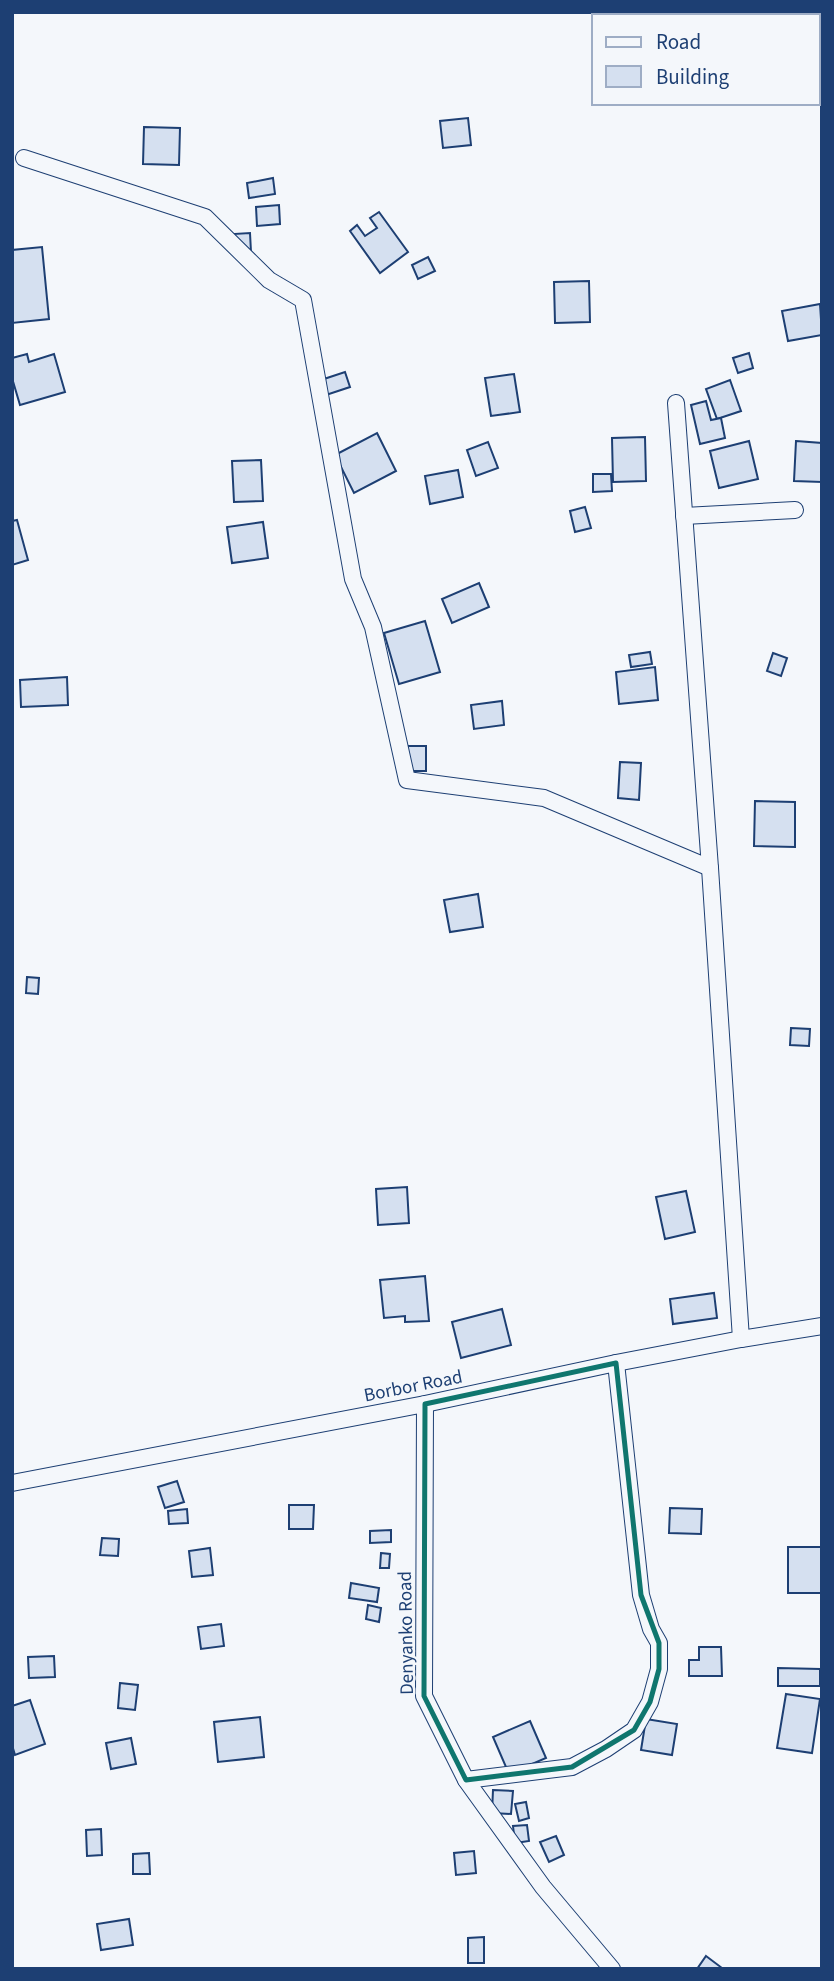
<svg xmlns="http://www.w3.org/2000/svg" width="834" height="1981" font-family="'Source Sans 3',sans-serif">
<rect width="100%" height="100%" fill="#f4f7fb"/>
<g fill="#d5e0f0" stroke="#1d3f73" stroke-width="2">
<path d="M468 118 471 145 443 148 440 121Z"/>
<path d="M144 127 180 128 179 165 143 164Z"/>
<path d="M273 178 275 194 249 198 247 183Z"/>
<path d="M279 205 280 224 257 226 256 207Z"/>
<path d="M379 212 408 252 380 273 350 231 357 225 365 236 377 228 370 218Z"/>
<path d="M250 233 251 252 233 234Z"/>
<path d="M42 247 49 319 12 323V250Z"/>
<path d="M428 257 435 271 418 279 412 265Z"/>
<path d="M589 281 590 322 555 323 554 282Z"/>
<path d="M820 304 822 335 788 341 782 311Z"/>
<path d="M749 353 753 368 738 373 733 358Z"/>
<path d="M27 354 29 362 54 354 65 392 20 405 12 378V358Z"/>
<path d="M345 372 350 387 326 395 321 380Z"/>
<path d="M514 374 520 412 491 416 485 378Z"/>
<path d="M730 380 741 411 717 419 706 389Z"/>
<path d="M706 401 711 420 721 418 725 438 700 444 691 405Z"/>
<path d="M377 433 396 471 354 493 335 455Z"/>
<path d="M645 437 646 481 613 482 612 438Z"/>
<path d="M749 441 758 479 719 488 710 451Z"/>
<path d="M796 441 822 443V482L794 481Z"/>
<path d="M488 442 498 468 476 476 467 450Z"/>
<path d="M261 460 263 501 234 502 232 461Z"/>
<path d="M458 470 463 497 430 504 425 476Z"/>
<path d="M593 474H611L612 491 593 492Z"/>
<path d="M585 507 591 528 575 532 570 511Z"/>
<path d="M17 520 28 560 12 565V521Z"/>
<path d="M263 522 268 558 232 563 227 527Z"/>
<path d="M479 583 489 607 452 623 442 599Z"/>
<path d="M425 621 440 672 399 684 384 633Z"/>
<path d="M650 652 652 664 631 667 629 655Z"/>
<path d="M773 653 787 658 781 676 767 671Z"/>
<path d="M655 667 658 700 619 704 616 672Z"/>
<path d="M67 677 68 705 21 707 20 680Z"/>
<path d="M502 701 504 725 474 729 471 705Z"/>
<path d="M408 746H426V771H407Z"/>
<path d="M620 762 641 763 639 800 618 798Z"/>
<path d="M755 801 795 802V847L754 846Z"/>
<path d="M478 894 483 927 450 932 444 900Z"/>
<path d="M27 977 39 978 38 994 26 993Z"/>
<path d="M791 1028 810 1029 809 1046 790 1045Z"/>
<path d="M407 1187 409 1223 378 1225 376 1189Z"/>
<path d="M686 1191 695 1232 665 1239 656 1197Z"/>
<path d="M425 1276 429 1321 405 1322V1316L384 1318 380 1280Z"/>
<path d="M714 1293 717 1318 673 1324 670 1299Z"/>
<path d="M502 1309 511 1345 461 1358 452 1322Z"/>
<path d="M177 1481 184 1502 165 1508 158 1487Z"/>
<path d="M289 1505H314L313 1529H289Z"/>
<path d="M670 1508 702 1509 701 1534 669 1533Z"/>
<path d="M187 1509 188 1523 169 1524 168 1511Z"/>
<path d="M391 1530V1542L370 1543V1531Z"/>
<path d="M102 1538 119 1539 118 1556 100 1555Z"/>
<rect x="788" y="1547" width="34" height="46"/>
<path d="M210 1548 213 1575 192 1577 189 1551Z"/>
<path d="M381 1553 390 1554 389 1568H380Z"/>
<path d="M351 1583 379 1588 377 1602 349 1598Z"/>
<path d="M368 1605 381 1608 379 1622 366 1619Z"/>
<path d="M221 1624 224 1646 201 1649 198 1627Z"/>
<path d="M699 1647H721L722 1676H689V1660H699Z"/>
<path d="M54 1656 55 1677 29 1678 28 1657Z"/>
<path d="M778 1668 820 1669V1686H778Z"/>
<path d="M120 1683 138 1685 135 1710 118 1708Z"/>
<path d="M786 1694 820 1699 812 1753 777 1748Z"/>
<path d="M30 1700 45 1744 15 1755 12 1745V1706Z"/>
<path d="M260 1717 264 1757 218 1762 214 1722Z"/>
<path d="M646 1719 677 1724 672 1755 641 1750Z"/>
<path d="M530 1721 546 1758 509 1774 493 1737Z"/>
<path d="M131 1738 136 1764 111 1769 106 1743Z"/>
<path d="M493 1790 513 1791 511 1814 492 1813Z"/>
<path d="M526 1802 529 1818 519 1821 515 1804Z"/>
<path d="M527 1825 529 1841 515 1843 513 1826Z"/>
<path d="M101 1829 102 1855 87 1856 86 1830Z"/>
<path d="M556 1836 564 1855 549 1862 540 1842Z"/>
<path d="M474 1851 476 1873 456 1875 454 1853Z"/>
<path d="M149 1853 150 1874H133V1854Z"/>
<path d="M129 1919 133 1945 101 1950 97 1924Z"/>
<path d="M484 1937V1963H468V1938Z"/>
<path d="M706 1956 722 1968 721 1969H697Z"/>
</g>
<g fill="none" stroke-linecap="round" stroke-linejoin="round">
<defs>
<g id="street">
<path d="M24 158 205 217 269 280 303 300 353 579 373 627 407 780 544 798 710 868"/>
<path d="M676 403 710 868 741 1339"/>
<path d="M684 516 795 510"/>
<path d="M425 1404 424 1696 466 1780 543 1887 612 1969"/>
<path d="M12 1483 425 1404 616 1363 741 1339 822 1326"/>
<path d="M466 1780 572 1767 606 1749 634 1730 650 1702 659 1669V1643L651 1629 641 1595 616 1363"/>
</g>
</defs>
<use href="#street" stroke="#1d3f73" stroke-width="18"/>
<use href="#street" stroke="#f4f7fb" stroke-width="16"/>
</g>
<path fill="none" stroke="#0f766e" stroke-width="5" stroke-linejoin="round" d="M616 1363 641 1595 659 1643V1669L650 1702 634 1730 572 1767 466 1780 424 1696 425 1404Z"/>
<g text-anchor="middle" stroke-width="5" stroke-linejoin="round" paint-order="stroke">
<g font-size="19" fill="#1d3f73" stroke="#f4f7fb">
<text transform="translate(413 1385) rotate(-11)" y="7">Borbor Road</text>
<text transform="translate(405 1633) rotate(-91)" y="7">Denyanko Road</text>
</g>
</g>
<rect width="834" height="1981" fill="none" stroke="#1d3f73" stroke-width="28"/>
<rect x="592" y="14" width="228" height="91" fill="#f4f7fb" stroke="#9eadc5" stroke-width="2"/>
<rect x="606" y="37" width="35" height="10" fill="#f4f7fb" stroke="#9eadc5" stroke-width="2"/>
<text x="656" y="49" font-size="21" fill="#1d3f73">Road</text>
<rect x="606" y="66" width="35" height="21" fill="#d5e0f0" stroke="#9eadc5" stroke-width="2"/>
<text x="656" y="84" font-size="21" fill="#1d3f73">Building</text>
</svg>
